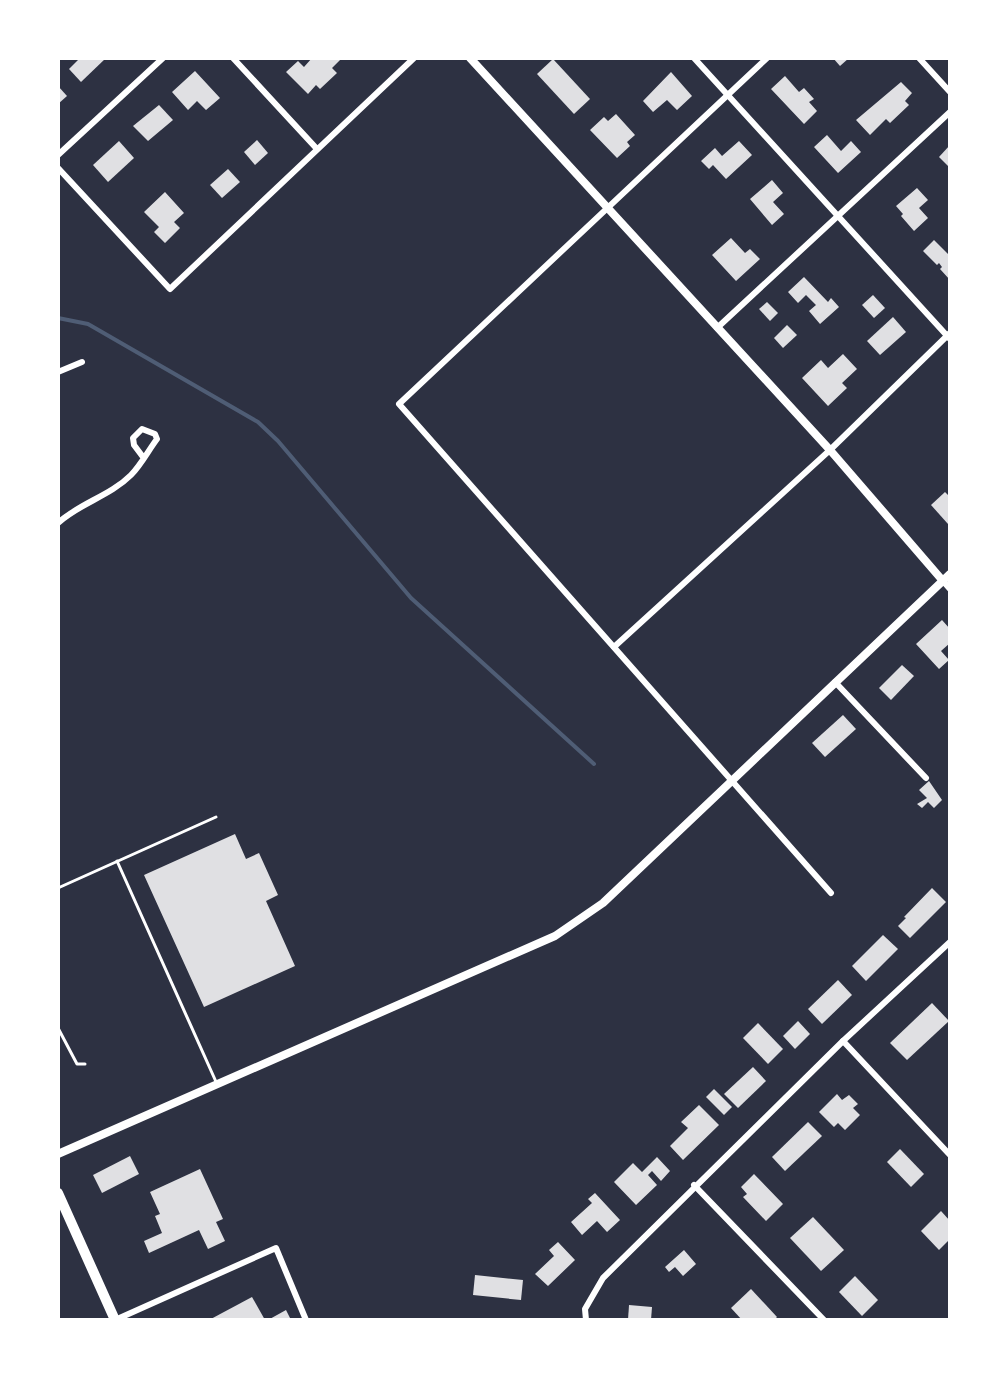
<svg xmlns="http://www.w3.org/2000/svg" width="1008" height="1378" font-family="Figtree,sans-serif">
<rect width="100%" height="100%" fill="#2d3142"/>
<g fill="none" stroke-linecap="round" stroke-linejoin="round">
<path stroke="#4f5d75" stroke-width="4" d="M58 318 88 324 258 422 278 441 411 598 594 764"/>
</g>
<g fill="#e0e0e3">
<path d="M80 58H106L81 82 69 69Z"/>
<path d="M312 58H342L332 68 337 73 320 89 316 85 308 94 286 72 298 61 304 67Z"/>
<path d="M833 58H849L840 66Z"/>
<path d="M553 59 590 99 574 114 537 74Z"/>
<path d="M195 71 220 98 206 110 197 101 188 110 172 92Z"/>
<path d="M671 72 692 96 677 110 667 100 653 112 643 101Z"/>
<path d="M785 76 799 92 804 88 814 99 809 102 817 111 804 124 771 89Z"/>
<path d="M901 82 912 93 905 101 909 105 890 123 886 119 870 135 856 120Z"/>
<path d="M58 86 67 96 58 104Z"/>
<path d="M159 105 173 120 148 141 133 126Z"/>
<path d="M616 114 635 135 627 142 630 146 617 158 590 130 604 117 608 121Z"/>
<path d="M827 135 841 151 851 141 861 152 838 173 814 147Z"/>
<path d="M257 140 268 153 255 165 244 152Z"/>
<path d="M119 141 134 158 108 182 93 165Z"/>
<path d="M739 141 752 155 726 179 713 165 709 169 701 161 715 148 722 156Z"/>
<path d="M950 145V168L939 157Z"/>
<path d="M228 169 240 182 222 198 210 185Z"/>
<path d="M772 180 783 193 773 202 784 214 772 225 750 199Z"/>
<path d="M917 188 928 200 919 208 928 218 914 231 901 216 903 214 896 206Z"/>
<path d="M165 192 184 213 174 222 180 228 165 243 154 232 159 227 144 212Z"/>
<path d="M731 238 745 253 750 249 760 259 736 281 712 255Z"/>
<path d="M934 240 950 256V280L940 269 942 267 939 263 937 265 923 251Z"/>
<path d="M804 277 828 302 831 298 839 307 820 324 809 311 816 305 806 295 798 303 788 292Z"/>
<path d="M873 295 885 308 874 318 862 305Z"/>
<path d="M767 302 778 313 770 321 759 309Z"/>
<path d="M893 317 906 332 880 355 867 341Z"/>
<path d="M787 325 797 335 783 348 774 338Z"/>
<path d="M843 354 857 369 842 383 847 388 828 406 802 378 821 360 828 368Z"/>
<path d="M945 492 950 497 948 524 931 505Z"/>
<path d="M942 620 950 629V643L941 651 949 660 939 669 916 644Z"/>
<path d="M902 665 914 676 891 700 879 688Z"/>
<path d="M843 715 856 729 825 757 812 743Z"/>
<path d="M929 781 942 800 934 808 928 802 922 808 917 804 927 798 919 790Z"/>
<path d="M235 834 246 859 259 853 278 895 266 901 295 966 204 1007 144 875Z"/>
<path d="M932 888 946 902 910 938 898 926 906 918 904 917Z"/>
<path d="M883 935 898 949 866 981 852 966Z"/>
<path d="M838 980 852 995 822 1024 808 1009Z"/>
<path d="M932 1003 949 1021 907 1060 890 1043Z"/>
<path d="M798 1021 810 1034 795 1049 783 1036Z"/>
<path d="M758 1023 783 1049 768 1064 743 1038Z"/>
<path d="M753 1067 766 1081 738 1108 724 1094Z"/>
<path d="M714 1089 732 1107 724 1115 706 1097Z"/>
<path d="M837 1094 842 1100 849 1095 858 1104 853 1108 860 1115 845 1130 838 1123 834 1127 819 1112Z"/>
<path d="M699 1105 719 1125 683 1160 670 1146 688 1128 681 1122Z"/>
<path d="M808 1122 822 1136 785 1171 772 1157Z"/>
<path d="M900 1149 924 1174 911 1187 887 1162Z"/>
<path d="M130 1156 139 1174 102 1193 93 1175Z"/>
<path d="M657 1157 670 1171 661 1181 652 1171 648 1175 657 1185 636 1205 614 1182 633 1163 642 1172Z"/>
<path d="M200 1169 223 1219 216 1222 225 1241 208 1249 199 1230 149 1253 144 1241 162 1233 155 1216 160 1214 150 1192Z"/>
<path d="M754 1174 783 1204 766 1221 743 1197 747 1194 741 1187Z"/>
<path d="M595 1193 620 1220 607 1232 597 1221 582 1235 571 1222 592 1203 588 1199Z"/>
<path d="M941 1211 950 1221V1239L939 1250 921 1231Z"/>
<path d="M813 1217 844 1250 821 1271 790 1238Z"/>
<path d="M558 1242 575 1260 548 1286 535 1274 554 1256 549 1250Z"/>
<path d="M684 1250 696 1264 683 1276 675 1267 669 1272 665 1267Z"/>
<path d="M475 1275 523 1280 521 1300 473 1295Z"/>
<path d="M855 1276 878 1300 862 1316 839 1292Z"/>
<path d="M751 1289 777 1317 774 1320H742L731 1308Z"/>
<path d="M252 1297 265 1320H209Z"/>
<path d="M629 1305 652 1307 651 1320H628Z"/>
<path d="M286 1310 291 1320H268Z"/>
</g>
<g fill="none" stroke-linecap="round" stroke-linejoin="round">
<g stroke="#fff" stroke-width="3">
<path d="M117 861 217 1084"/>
<path d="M58 888 216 817"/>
<path d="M58 1028 77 1064H85"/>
</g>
<g stroke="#fff" stroke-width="6">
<path d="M233 58 317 149"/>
<path d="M694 58 950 339"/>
<path d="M767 58 399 404 831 893"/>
<path d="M919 58 950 92"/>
<path d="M58 155 163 58"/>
<path d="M58 168 170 289 414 58"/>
<path d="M717 328 950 112"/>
<path d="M58 372 82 362"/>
<path d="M58 523C80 503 110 496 131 475 141 465 148 451 157 439L155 434 142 429 133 438 134 445 143 457"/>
<path d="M943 581 950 589"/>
<path d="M614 647 830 450 950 333"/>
<path d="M835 682 926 778"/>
<path d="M843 1041 950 1155"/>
<path d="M694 1185 824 1320"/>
<path d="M115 1320 276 1248 306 1320"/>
<path d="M586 1320 585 1309 603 1278 843 1041 950 942"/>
</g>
<g stroke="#fff" stroke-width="8">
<path d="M470 58 830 450 943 581"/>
<path d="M58 1154 555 936 603 903 950 574"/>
</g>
<path stroke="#fff" stroke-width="10" d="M58 1193 115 1320"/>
</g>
<rect width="1008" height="1378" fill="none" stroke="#ffffff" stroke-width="120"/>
</svg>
